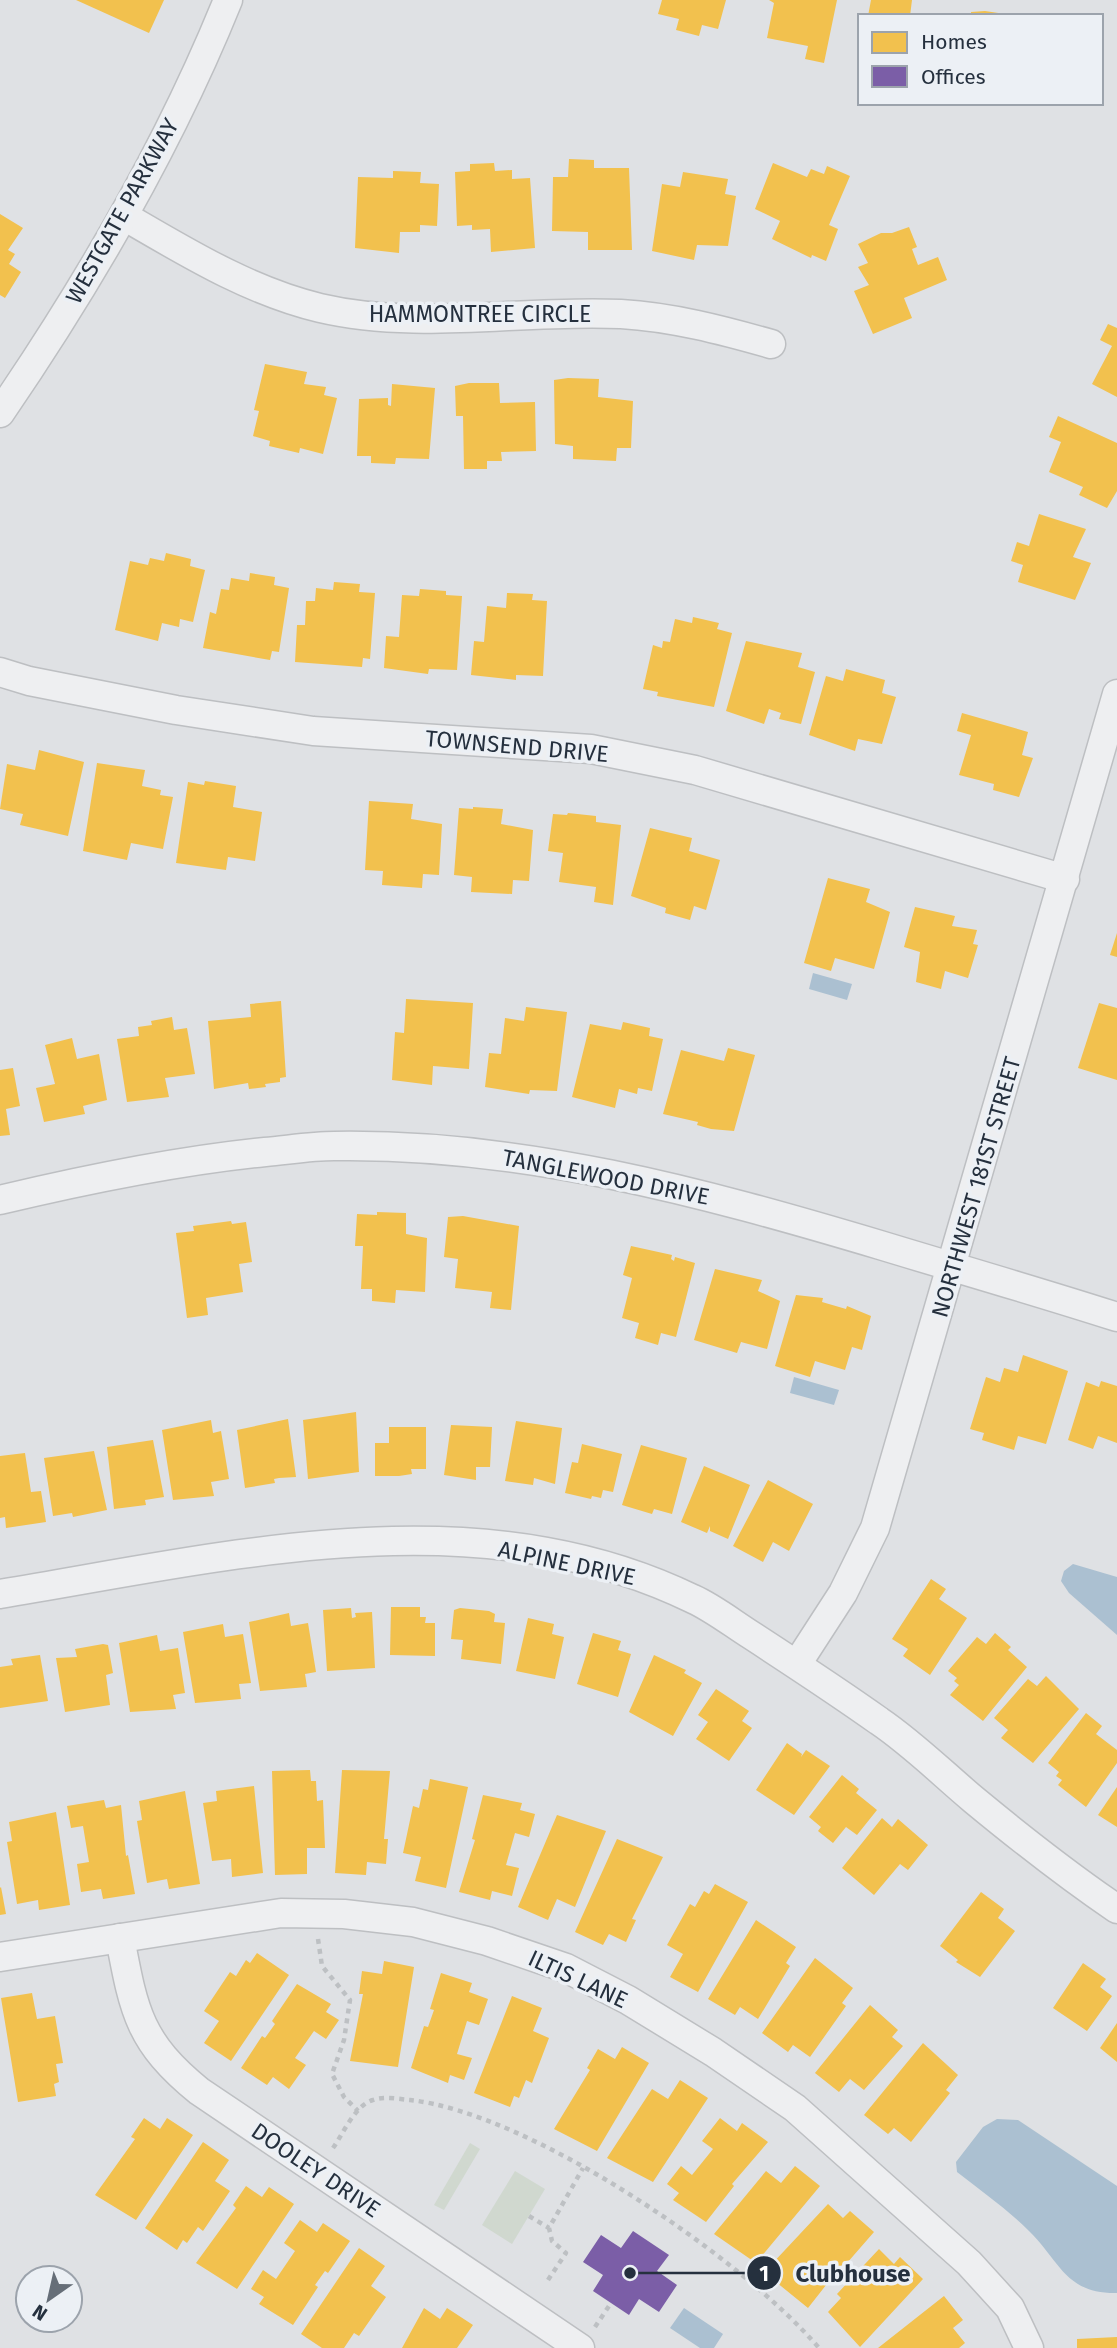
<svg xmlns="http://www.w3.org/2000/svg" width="1117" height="2348" font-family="'Fira Sans',sans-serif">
<rect width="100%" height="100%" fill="#dfe1e4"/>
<g fill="#d0d8cf">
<path d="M470 2143 480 2149 444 2210 434 2205Z"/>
<path d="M515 2171 545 2189 512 2244 482 2225Z"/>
</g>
<g fill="#abc0d1">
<path d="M813 973 852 984 847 1000 809 989Z"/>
<path d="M794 1377 839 1390 834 1405 790 1393Z"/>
<path d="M1073 1564 1117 1577V1635L1069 1593 1061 1581 1064 1571Z"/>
<path d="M997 2119 1018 2120 1117 2186V2293C1065 2294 1060 2261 1029 2231 1007 2209 981 2191 957 2172L956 2162 983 2127Z"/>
<path d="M684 2308 723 2334 714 2348H700L670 2328Z"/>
</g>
<g fill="#f2c14e">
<path d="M76 0H164L149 33Z"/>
<path d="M662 0H726L718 29 702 25 699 36 676 30 679 19 658 14Z"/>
<path d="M769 0H837L824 63 805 59 808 46 767 38 774 3Z"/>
<path d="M871 0H912L910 16H868Z"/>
<path d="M985 11 1005 14V16H971V12Z"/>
<path d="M569 159 594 160V168H629L632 250H588V232L552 231 553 177H568Z"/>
<path d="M494 163 495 171 512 170V179L530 178 535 248 491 252 490 229 472 230V225L457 226 455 172 470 171V164Z"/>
<path d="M773 163 807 177 811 169 824 174 827 166 850 176 829 225 838 229 826 261 812 255 811 258 772 239 780 221 755 209Z"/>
<path d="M393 171 421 172 420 183 439 184 437 226 420 225V232H400L399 253 355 248 358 177 393 178Z"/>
<path d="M683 172 728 179 725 194 736 196 728 246 697 245 694 260 652 251 662 184 680 187Z"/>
<path d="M0 214 23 228 8 250 15 254 9 264 21 272 5 298 0 295Z"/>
<path d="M909 227 917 247 912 249 918 265 938 257 947 280 904 298 912 318 873 334 854 291 869 285 858 267 868 263 858 244 881 233H892Z"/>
<path d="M1108 324 1117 328V397L1092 384 1112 346 1100 340Z"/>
<path d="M265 364 307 372 304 384 326 387 324 395 337 398 323 454 300 448 299 453 269 446 270 441 253 436 259 411 254 410Z"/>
<path d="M568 378 599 379 598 397 633 401 631 448H617L616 461 573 459V446L555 444 554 380Z"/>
<path d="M469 383H499L500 403 535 402 536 451 501 452 502 461H487V469H464L463 416H456L455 386Z"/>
<path d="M392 384 435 388 429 459 396 458 395 464 371 463V456H357L359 399 388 398V405L391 406Z"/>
<path d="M1058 416 1117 443V491L1107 508 1079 495 1083 487 1049 472 1061 442 1049 437Z"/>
<path d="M1039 514 1086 529 1073 557 1091 563 1075 600 1018 582 1023 565 1011 561 1017 542 1029 546Z"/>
<path d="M166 553 191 559 190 566 205 570 193 622 180 619 179 627 162 623 158 641 115 630 130 561 148 565 150 558 164 561Z"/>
<path d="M250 573 275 577 274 585 289 588 279 652 272 651 270 660 203 648 210 612 216 614 221 589 229 590 231 578 249 581Z"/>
<path d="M334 582 360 584 359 592 375 593 370 659 363 658 362 667 295 662 297 625H305L306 601H315L316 588 333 590Z"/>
<path d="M420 589 446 591V595L462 596 457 670 429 669 428 674 384 668 386 636 399 637 402 595 419 596Z"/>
<path d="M507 593 533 594 532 600 547 601 543 676 516 675V680L471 675 474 641 484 642 487 606 506 608Z"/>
<path d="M693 617 719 623 717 629 732 633 714 707 657 696 658 692 643 689 653 645 662 648 663 641 670 642 675 619 692 623Z"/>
<path d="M746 641 802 653 798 667 815 672 801 724 779 719 781 713 769 709 764 724 726 711Z"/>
<path d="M846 669 885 680 882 693 896 697 882 744 858 739 855 751 809 735 826 676 843 681Z"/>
<path d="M962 713 1028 732 1022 755 1033 758 1019 797 993 790 994 784 959 775 971 735 957 731Z"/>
<path d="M39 750 84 762 68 836 20 825 23 814 0 809 7 764 35 770Z"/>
<path d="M97 763 145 770 142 786 161 790 160 795 173 797 163 849 131 843 127 860 83 851Z"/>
<path d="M205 781 236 786 233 807 262 812 255 861 228 857 226 870 176 863 188 782 204 785Z"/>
<path d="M369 801 413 804 411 819 442 824 439 875 423 874 422 888 382 885 383 871 365 870Z"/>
<path d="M473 807 503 809 501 824 533 830 529 881 513 880 512 894 471 892 472 877 454 875 459 808 473 809Z"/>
<path d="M568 813 596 816V822L621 825 613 905 594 902 596 887 559 882 563 853 548 851 553 814 567 815Z"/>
<path d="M650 828 692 838 689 851 720 860 706 910 694 906 690 920 665 913 666 908 631 896Z"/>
<path d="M828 878 870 889 866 902 890 912 874 969 835 958 831 971 804 963Z"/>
<path d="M915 907 955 916 952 926 977 930 973 944 978 945 968 978 945 971 941 989 916 982 920 952 904 947Z"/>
<path d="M1117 933V957L1110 955Z"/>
<path d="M406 999 473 1003 469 1069 433 1066 432 1085 392 1080 395 1032 404 1033Z"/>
<path d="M281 1001 286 1077 280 1078V1082L265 1084 266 1087 249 1089 248 1083 214 1089 208 1021 251 1017 250 1004Z"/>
<path d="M1099 1003 1117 1008V1080L1078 1068Z"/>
<path d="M526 1007 567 1012 557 1091 530 1090 529 1094 485 1087 489 1053 501 1054 505 1018 524 1021Z"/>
<path d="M172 1017 174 1030 187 1028 195 1074 165 1078 169 1097 127 1102 117 1039 139 1036 138 1027 152 1025 151 1021Z"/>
<path d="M623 1022 650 1028 649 1036 663 1039 652 1091 638 1088 637 1094 619 1089 615 1108 572 1097 590 1024 621 1030Z"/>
<path d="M72 1038 77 1059 99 1054 107 1100 83 1106 85 1114 44 1122 36 1088 55 1084 45 1045Z"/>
<path d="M728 1048 755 1055 734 1131 711 1129 697 1125 698 1122 663 1114 681 1050 724 1061Z"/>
<path d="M13 1068 20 1106 6 1109 10 1135 0 1136V1070Z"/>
<path d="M377 1212 406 1213V1234L427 1238 425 1292 396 1290 395 1303 372 1301V1289H361L363 1246H355L357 1214 377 1215Z"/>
<path d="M463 1216 519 1226 511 1310 490 1308 492 1292 455 1288 458 1259 444 1257 448 1217Z"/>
<path d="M231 1221 232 1224 246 1222 252 1262 239 1264 243 1292 206 1298 208 1315 187 1318 176 1233 194 1231 193 1226Z"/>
<path d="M631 1246 672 1255 671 1259 674 1261 675 1257 695 1263 676 1337 661 1333 658 1345 635 1338 639 1323 622 1318 632 1278 623 1275Z"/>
<path d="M715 1269 762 1280 758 1291 780 1301 767 1349 741 1342 737 1353 694 1340Z"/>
<path d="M796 1295 823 1298 822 1302 846 1309 847 1306 871 1316 862 1350 852 1347 845 1370 815 1361 810 1377 775 1366Z"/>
<path d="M1023 1355 1068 1371 1046 1444 1018 1436 1014 1450 982 1440 984 1433 970 1429 986 1377 1000 1382 1004 1368 1018 1372Z"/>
<path d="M1101 1381 1117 1386V1443L1098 1436 1093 1449 1068 1440 1086 1382 1099 1387Z"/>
<path d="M356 1412 359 1472 308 1479 303 1420Z"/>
<path d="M288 1419 296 1477 279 1478 274 1479 275 1483 245 1488 237 1430Z"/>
<path d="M211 1420 213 1433 221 1431 229 1479 211 1482 214 1496 173 1500 162 1430Z"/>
<path d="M516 1421 562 1428 555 1484 534 1478 533 1485 505 1481Z"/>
<path d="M451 1425 492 1427 490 1467H476V1480L444 1475Z"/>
<path d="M389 1427H426V1469H411L412 1474 399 1476H375V1443H389Z"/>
<path d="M153 1440 164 1497 145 1500 146 1505 114 1509 107 1447Z"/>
<path d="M582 1444 622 1454 613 1492 603 1490 601 1498 592 1496 591 1499 565 1493 572 1462 578 1463Z"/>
<path d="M641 1445 687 1458 672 1514 654 1509 652 1514 622 1505Z"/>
<path d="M94 1451 107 1510 73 1517 72 1513 53 1516 44 1458Z"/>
<path d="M25 1453 31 1492 41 1491 46 1522 6 1528 5 1517 0 1518V1456Z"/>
<path d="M704 1466 750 1485 728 1539 710 1531V1526L707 1533 681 1522Z"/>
<path d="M768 1480 813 1504 789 1551 773 1542 763 1562 733 1546Z"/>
<path d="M931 1579 946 1589 939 1599 967 1618 930 1675 903 1656 908 1649 892 1639Z"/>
<path d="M391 1607H420V1617H426L425 1623H435V1656L390 1655Z"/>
<path d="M351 1608 352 1618 356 1617 355 1613 372 1612 375 1668 327 1671 323 1610Z"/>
<path d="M460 1608 489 1611 495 1614 494 1622 505 1623 501 1664 461 1659 463 1640 451 1639 454 1610Z"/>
<path d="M289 1613 291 1626 308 1623 316 1672 305 1674 307 1687 260 1691 249 1622Z"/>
<path d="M528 1618 554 1624 552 1634 564 1637 555 1679 516 1671Z"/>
<path d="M223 1624 225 1637 243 1634 251 1683 239 1684 241 1699 195 1703 183 1632Z"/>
<path d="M593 1633 621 1641 618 1650 631 1654 618 1697 577 1684Z"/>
<path d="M995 1633 1011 1647 1008 1650 1027 1667 983 1721 950 1695 959 1685 954 1681 957 1678 948 1671 977 1637 986 1644Z"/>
<path d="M157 1635 160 1651 178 1648 185 1693 173 1695 176 1709 130 1712 119 1643Z"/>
<path d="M103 1644 108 1645 113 1673 106 1675 110 1705 65 1712 56 1658 77 1657 75 1649Z"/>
<path d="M40 1655 48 1701 0 1708V1667L13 1665 11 1659Z"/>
<path d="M654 1655 686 1670 684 1673 702 1683 673 1736 629 1712Z"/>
<path d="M1046 1676 1079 1709 1033 1763 1001 1738 1008 1730 994 1718 1028 1679 1037 1686Z"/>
<path d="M716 1689 749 1711 742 1721 752 1728 729 1761 696 1739 708 1722 698 1715Z"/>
<path d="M1086 1713 1102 1726 1096 1734 1117 1750V1763L1086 1807 1058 1785 1062 1780 1056 1776 1059 1772 1048 1763Z"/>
<path d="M787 1743 802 1754 801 1757 806 1750 830 1766 794 1815 756 1790Z"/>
<path d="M310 1770 311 1781H316L317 1801 323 1800 325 1848H307V1874L275 1875 272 1771Z"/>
<path d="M342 1770 390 1771 384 1839H388L386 1864 367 1862 366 1875 335 1873Z"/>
<path d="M842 1775 859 1789 856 1793 877 1810 857 1835 846 1827 833 1843 818 1831 821 1827 809 1817Z"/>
<path d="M430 1779 468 1787 446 1888 415 1881 421 1857 403 1853 413 1806 419 1808 423 1789 428 1790Z"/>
<path d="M254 1786 263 1873 232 1877 231 1859 212 1861 203 1803 217 1801 216 1791Z"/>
<path d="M1117 1787V1827L1098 1815Z"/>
<path d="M185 1791 200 1884 169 1889 167 1879 147 1883 137 1821 142 1820 139 1801Z"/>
<path d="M483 1795 522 1803 520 1810 535 1814 529 1837 515 1833 506 1865 519 1868 512 1896 492 1891 490 1900 459 1892 475 1840 472 1839Z"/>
<path d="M104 1800 106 1808 121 1805 126 1856 128 1855 135 1894 103 1899 101 1889 81 1892 77 1864 89 1862 83 1826 71 1828 67 1806Z"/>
<path d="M56 1812 70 1905 39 1910 38 1900 17 1904 7 1842 12 1841 9 1822Z"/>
<path d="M557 1815 606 1831 575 1907 557 1899 548 1920 518 1907Z"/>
<path d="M882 1818 892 1827 898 1819 928 1845 908 1870 900 1864 874 1895 842 1868Z"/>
<path d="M617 1839 663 1857 632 1919 636 1920 626 1942 609 1934 603 1945 575 1932Z"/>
<path d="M715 1884 748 1902 698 1992 670 1977 683 1954 667 1945 690 1904 695 1907 704 1891 709 1894Z"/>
<path d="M1 1887 6 1914 0 1915V1888Z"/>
<path d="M981 1892 1004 1909 998 1918 1015 1931 980 1977 956 1962 958 1960 940 1946Z"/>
<path d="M756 1920 796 1947 786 1963 790 1966 758 2019 740 2007 735 2015 708 1999Z"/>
<path d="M257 1953 289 1975 231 2061 204 2043 219 2021 204 2011 230 1972 236 1976 246 1960 250 1963Z"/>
<path d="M815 1958 853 1988 842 2003 846 2006 810 2057 793 2045 788 2052 762 2033Z"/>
<path d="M384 1961 414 1967 398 2067 350 2061 363 1994H359L362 1971 382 1974Z"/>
<path d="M1083 1963 1106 1979 1100 1987 1112 1996 1087 2031 1053 2008Z"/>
<path d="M441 1973 472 1983 469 1992 488 1999 479 2025 467 2021 457 2054 472 2058 464 2080 450 2075 448 2083 411 2068 424 2026 428 2027 434 2010 430 2009Z"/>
<path d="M297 1984 331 2004 326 2012 339 2020 326 2039 314 2031 295 2058 306 2065 289 2089 273 2077 267 2085 241 2068 262 2036 265 2038 275 2024 272 2021Z"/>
<path d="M32 1993 37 2019 55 2016 63 2063 56 2064 59 2082 54 2084 56 2096 18 2102 1 1998Z"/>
<path d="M512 1996 542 2008 533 2031 549 2038 532 2083 526 2080 519 2098 514 2096 510 2107 474 2093Z"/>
<path d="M870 2005 898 2030 892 2037 903 2046 864 2090 850 2079 839 2092 815 2073Z"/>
<path d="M1117 2023V2062L1100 2048Z"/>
<path d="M923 2043 958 2075 946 2090 950 2093 911 2142 894 2128 888 2134 864 2115Z"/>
<path d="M622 2047 649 2063 597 2151 554 2129 590 2070 587 2068 598 2049 615 2059Z"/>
<path d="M680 2080 708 2098 653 2182 607 2158 652 2089 668 2099Z"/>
<path d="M144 2118 160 2129 167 2118 193 2135 136 2220 95 2195 135 2139 131 2137Z"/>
<path d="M720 2118 737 2131 742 2123 768 2142 732 2184 734 2186 706 2222 673 2200 679 2193 667 2184 681 2166 692 2175 713 2149 702 2141Z"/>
<path d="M203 2142 229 2160 215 2181 230 2191 203 2231 198 2227 187 2243 183 2240 177 2250 145 2228Z"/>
<path d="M795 2166 820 2186 756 2263 714 2234 766 2171 781 2183Z"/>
<path d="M246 2186 262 2197 269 2187 294 2204 237 2289 196 2263 236 2208 233 2205Z"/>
<path d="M828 2204 843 2218 850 2211 874 2232 847 2263 845 2261 808 2308 776 2282 781 2276 770 2266Z"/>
<path d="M300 2220 317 2232 323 2223 350 2241 328 2273 325 2271 315 2285 318 2287 293 2325 259 2304 264 2297 251 2289 263 2270 276 2279 295 2251 284 2243Z"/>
<path d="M359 2248 385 2266 371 2286 386 2297 359 2336 354 2333 344 2348H322L301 2334Z"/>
<path d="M879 2249 894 2264 900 2257 923 2279 860 2347 828 2312 841 2298 837 2294Z"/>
<path d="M944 2296 963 2320 953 2328 965 2343 959 2348H878Z"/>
<path d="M424 2308 440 2319 447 2308 473 2325 457 2348H402Z"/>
<path d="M1117 2337V2348H1077V2339Z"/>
</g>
<path fill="#7b5ea7" d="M633 2231 669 2255 657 2271 677 2285 659 2312 639 2299 629 2315 593 2291 603 2275 583 2262 601 2235 621 2248Z"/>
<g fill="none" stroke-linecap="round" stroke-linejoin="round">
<defs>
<g id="minor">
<path d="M124 216C186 252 249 291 320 308 418 331 521 309 621 314 672 317 722 330 771 344"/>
<path d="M0 413C89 283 169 146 228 0"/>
<path d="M0 672 29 681 176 710 313 731 591 749 695 770 1065 879"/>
<path d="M0 1200C88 1179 175 1161 265 1152 288 1150 311 1146 334 1146 522 1143 702 1192 880 1245 959 1269 1039 1292 1117 1317"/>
<path d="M0 1594C226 1557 475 1493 693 1599 713 1608 732 1623 751 1635 794 1663 837 1691 879 1721 913 1744 943 1774 974 1800 1020 1838 1067 1875 1117 1909"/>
<path d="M797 1664 843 1593 875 1528 1117 694"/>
<path d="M120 1938C134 2012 139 2042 199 2091L580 2348"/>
<path d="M0 1957 281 1913 344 1914 413 1922 487 1941 566 1968 628 2000 713 2052 795 2108 969 2263 1010 2308 1029 2348"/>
</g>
</defs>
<use href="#minor" stroke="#bdbfc2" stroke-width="31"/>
<g stroke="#bdc0c3" stroke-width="4.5" stroke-dasharray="5 5" stroke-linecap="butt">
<path d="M318 1939 322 1966 350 2000 344 2040 332 2074 344 2097 358 2111"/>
<path d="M333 2148C343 2134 355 2105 373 2100 384 2096 398 2099 410 2100 530 2113 741 2257 819 2348"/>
<path d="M529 2216 549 2228"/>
<path d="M548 2280 566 2253 552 2241 549 2228 583 2168"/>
<path d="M595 2327 611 2303"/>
</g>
<use href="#minor" stroke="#eeeff1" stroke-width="28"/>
</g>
<g text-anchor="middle" stroke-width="7" stroke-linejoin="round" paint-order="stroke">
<g font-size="23" fill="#25303e" stroke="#ecf0f5">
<text transform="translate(122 211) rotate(-61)" y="8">WESTGATE PARKWAY</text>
<text x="480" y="322">HAMMONTREE CIRCLE</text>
<text transform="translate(517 746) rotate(5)" y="8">TOWNSEND DRIVE</text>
<text transform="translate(606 1177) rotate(11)" y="8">TANGLEWOOD DRIVE</text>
<text transform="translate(976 1187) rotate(-74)" y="8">NORTHWEST 181ST STREET</text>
<text transform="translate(567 1563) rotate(12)" y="8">ALPINE DRIVE</text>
<text transform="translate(578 1979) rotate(25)" y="8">ILTIS LANE</text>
<text transform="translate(316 2170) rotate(34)" y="8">DOOLEY DRIVE</text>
</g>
</g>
<path fill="none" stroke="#25303e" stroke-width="2.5" d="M630 2273L764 2273"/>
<g fill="#25303e" stroke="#ecf0f5" stroke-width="2.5">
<circle cx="630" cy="2273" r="7"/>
<circle cx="764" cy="2273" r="18"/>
</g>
<g font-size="21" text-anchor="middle" font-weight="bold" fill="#fff">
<text x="764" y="2281">1</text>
</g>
<g font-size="24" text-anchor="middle" font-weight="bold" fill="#25303e" stroke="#ecf0f5" stroke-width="7" stroke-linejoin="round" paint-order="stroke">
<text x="853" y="2282">Clubhouse</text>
</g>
<rect x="858" y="14" width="245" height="91" fill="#ecf0f5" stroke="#9ca3ac" stroke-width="2"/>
<rect x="872" y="32" width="35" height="21" fill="#f2c14e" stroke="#9ca3ac" stroke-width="2"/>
<text x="921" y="49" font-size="21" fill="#25303e">Homes</text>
<rect x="872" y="66" width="35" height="21" fill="#7b5ea7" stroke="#9ca3ac" stroke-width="2"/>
<text x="921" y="84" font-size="21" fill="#25303e">Offices</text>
<g transform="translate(49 2299) rotate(214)"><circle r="33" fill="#ecf0f5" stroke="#9ca3ac" stroke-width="2"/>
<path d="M0-5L12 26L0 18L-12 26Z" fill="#666e78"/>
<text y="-10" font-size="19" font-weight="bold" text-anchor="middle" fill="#25303e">N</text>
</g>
</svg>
